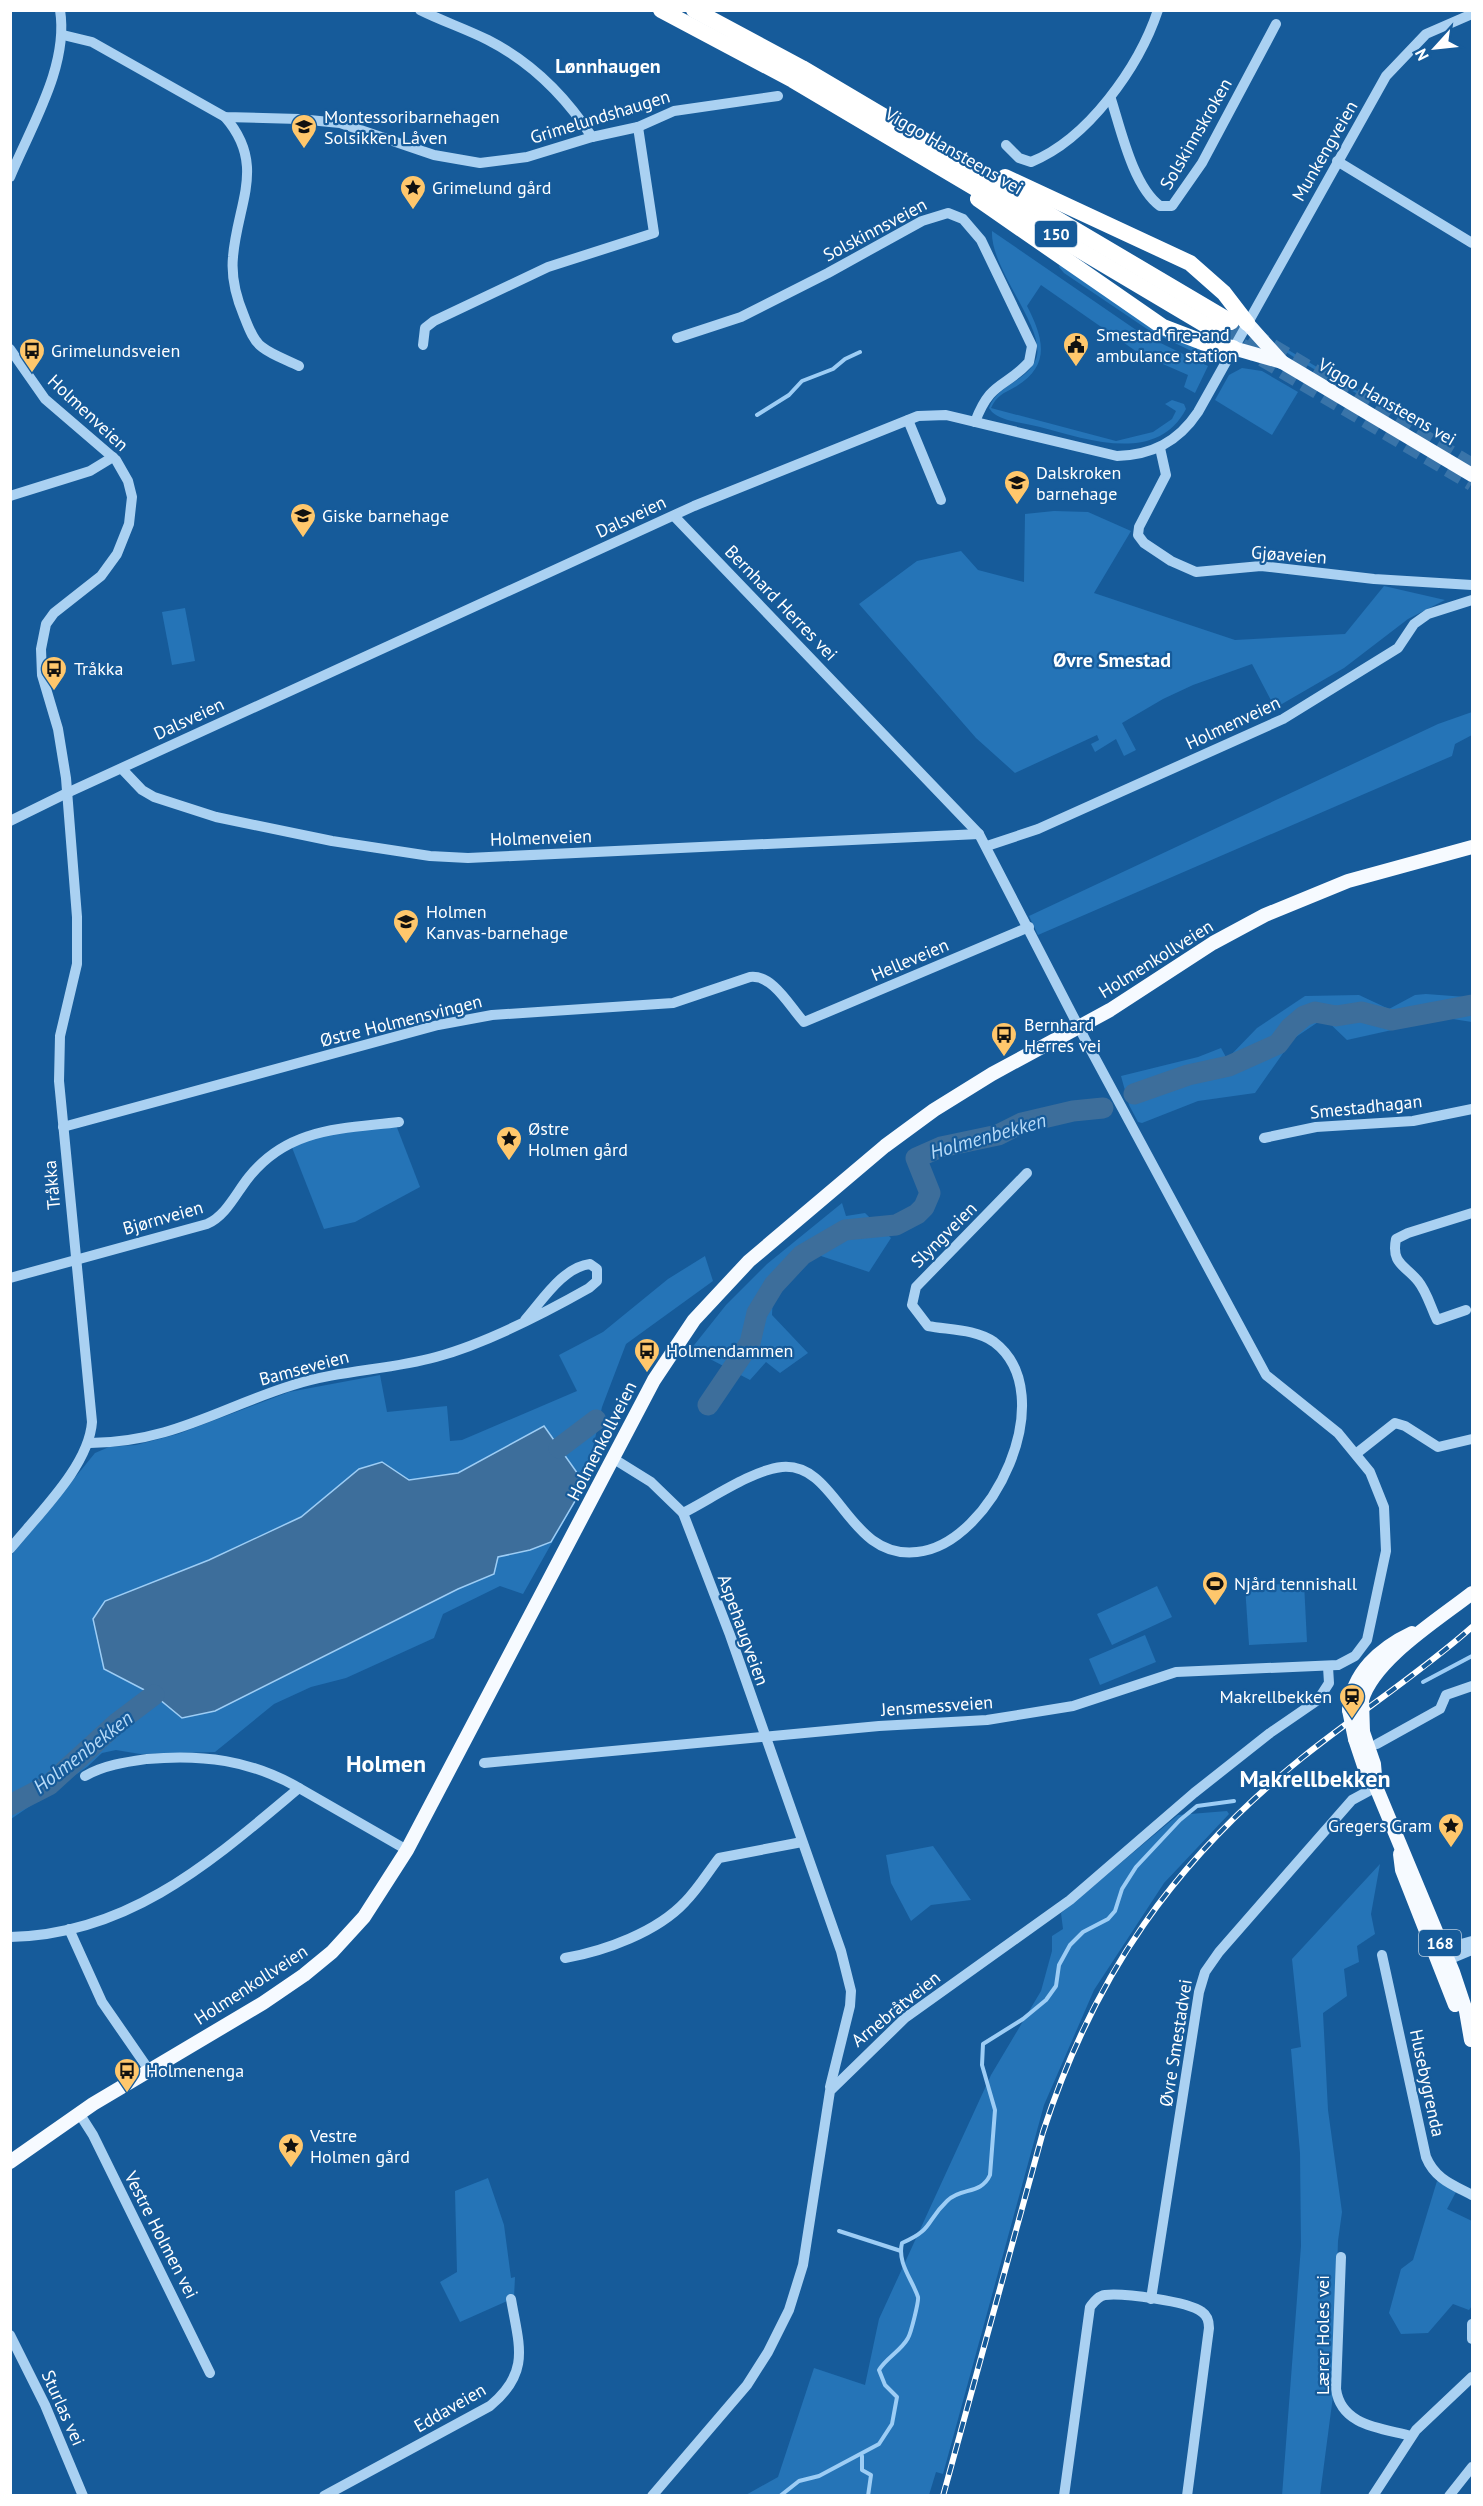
<svg xmlns="http://www.w3.org/2000/svg" width="1483" height="2506" font-family="'PT Sans',sans-serif">
<rect width="100%" height="100%" fill="#165b9a"/>
<g fill="#2574b7" fill-rule="evenodd">
<path d="M992 231 1142 334 1208 366 1195 393 1184 387 1188 375 1140 354 1041 285 1027 306C1044 339 1051 366 1015 387 1004 393 996 396 991 408L1116 441 1153 432 1172 419 1176 411 1165 404 1172 400 1184 404 1186 409C1157 465 1086 439 1040 427 1026 423 1003 422 992 412L989 408C997 384 1027 382 1036 359 1047 329 990 270 992 231Z"/>
<path d="M1060 264 1209 351 1214 362 1150 331 1064 273 1059 267Z"/>
<path d="M1285 348 1389 410V412L1300 361 1286 352Z"/>
<path d="M1242 368 1262 371 1298 392 1272 435 1215 400 1229 375Z"/>
<path d="M1054 511 1088 512 1131 531 1094 593 1235 640 1345 634 1384 586 1445 600 1408 619 1344 668 1275 708 1252 664 1193 685 1163 699 1122 723 1136 750 1124 756 1116 739 1095 752 1091 744 1099 740 1097 735 1015 773 976 738 859 604 917 561 961 551 978 570 1024 582 1025 514Z"/>
<path d="M185 608 195 661 172 665 162 612Z"/>
<path d="M1472 712V735L1455 744 1452 756 1038 935 1029 916 1438 724Z"/>
<path d="M1426 994 1466 997 1472 995V1022L1446 1018 1347 1040 1324 1018 1293 1039 1255 1093 1198 1101 1142 1123 1138 1122 1129 1105 1121 1076 1198 1057 1221 1048 1227 1059 1257 1028 1305 996 1359 995 1389 1009 1415 995Z"/>
<path d="M396 1125 420 1187 355 1222 324 1229 291 1145 312 1136Z"/>
<path d="M842 1203 846 1216 865 1213 891 1238 869 1272 803 1250 774 1276 772 1315 808 1353 780 1373 766 1362 750 1380 691 1349 726 1305 767 1264Z"/>
<path d="M705 1256 713 1281 626 1344 602 1407 585 1484 523 1594 500 1586 443 1614 434 1638 346 1678 311 1687 274 1704 215 1752 140 1754 116 1750 102 1753 87 1767 11 1819 10 1557 95 1453 109 1447 136 1445 178 1434 289 1392 380 1375 387 1412 447 1406 450 1441 462 1440 577 1391 559 1355 603 1332 668 1279ZM543 1426 559 1448 530 1550 497 1557 494 1574 458 1589 215 1711 182 1718 154 1695 104 1669 209 1560 301 1517 359 1469 409 1480 458 1473Z"/>
<path d="M1304 1583 1307 1642 1249 1645 1245 1586Z"/>
<path d="M1157 1586 1172 1617 1112 1645 1097 1614Z"/>
<path d="M1145 1635 1156 1662 1100 1685 1089 1659Z"/>
<path d="M1227 1811 1229 1814 1164 1883 1094 1990 1044 2105 943 2474 936 2472 929 2495 744 2496 778 2477 814 2368 865 2385 879 2319 991 2075 1041 1991 1052 1951V1936L1063 1929 1061 1913 1178 1815Z"/>
<path d="M933 1846 971 1900 931 1905 911 1921 891 1883 886 1855Z"/>
<path d="M1380 1864 1371 1914 1375 1934 1357 1946 1359 1962 1344 1969 1347 1996 1323 2013 1328 2110 1342 2212 1338 2241 1333 2396 1320 2495 1282 2496 1301 2246 1300 2153 1291 2049 1301 2047 1292 1959Z"/>
<path d="M488 2178 504 2225 511 2278 515 2277 514 2298 460 2322 440 2282 457 2272 455 2191Z"/>
<path d="M1437 2181 1456 2192 1447 2209 1472 2221V2306L1469 2310 1453 2304 1428 2333 1401 2334 1389 2313 1401 2269 1413 2260Z"/>
</g>
<path fill="#3d6e9b" stroke="#9dcdf5" stroke-width="1.5" d="M544 1426 585 1484 551 1542 530 1550 498 1557 494 1574 458 1589 215 1711 182 1718 154 1695 104 1669 93 1619 105 1601 209 1560 301 1517 359 1469 382 1462 409 1480 458 1473Z"/>
<g fill="none" stroke-linecap="round" stroke-linejoin="round">
<g stroke="#9dcdf5" stroke-width="4">
<path d="M757 415 789 395 802 381 833 369 845 359 860 352"/>
<path d="M1423 1682 1472 1656"/>
<path d="M839 2231 901 2251"/>
<path d="M862 2456V2470L871 2475 868 2496"/>
<path d="M780 2496 799 2481 819 2476 879 2444 892 2424 897 2397 885 2385 879 2370C887 2357 901 2351 908 2338 911 2333 919 2301 918 2297 912 2279 897 2263 902 2243 934 2229 925 2222 947 2201 961 2187 981 2195 990 2175L995 2110 982 2065 983 2044 1023 2019 1046 2000 1056 1986 1059 1965 1070 1945 1083 1932 1108 1919 1115 1911 1122 1889 1136 1867 1180 1820 1197 1806 1234 1801"/>
</g>
<g stroke="#3d6e9b" stroke-width="21">
<path d="M1134 1094 1188 1075 1229 1066 1278 1044 1290 1028 1304 1016 1315 1012 1336 1016 1361 1012 1392 1020 1472 1005"/>
<path d="M708 1405 750 1343 757 1313 774 1285 802 1255 845 1230 896 1225 917 1214 924 1207 930 1193 916 1158 941 1147 998 1135 1022 1123 1073 1111 1103 1108"/>
<path d="M559 1448 596 1420"/>
<path d="M10 1805 49 1785 117 1723 154 1695"/>
</g>
<g stroke="#3974a9" stroke-width="16" stroke-dasharray="16 8" stroke-linecap="butt">
<path d="M1231 322 1472 466"/>
<path d="M1221 334 1472 483"/>
</g>
<g stroke="#aad1f2" stroke-width="10">
<path d="M420 10C442 21 466 29 488 40 531 62 566 97 592 137"/>
<path d="M63 35 92 42 225 117 299 119 340 123 434 155 480 163 527 157 592 137 638 127 674 111 778 96"/>
<path d="M1111 99C1121 130 1133 186 1160 206H1172L1202 163 1276 24"/>
<path d="M225 117C267 165 237 204 233 257 231 277 236 297 244 316 248 326 253 341 262 347 272 355 287 360 299 366"/>
<path d="M1006 145 1019 158 1031 162C1088 139 1139 67 1158 10"/>
<path d="M1337 161 1472 243"/>
<path d="M10 177C31 126 69 66 60 10"/>
<path d="M677 338 741 317 828 273 922 221 948 213 963 219 981 240 1032 346 1029 362C1004 389 991 380 975 422"/>
<path d="M423 345 425 328 434 321 548 267 654 233 638 127"/>
<path d="M10 349 45 399 116 460 128 481 132 497 129 524 117 554 101 576 54 613 46 624 41 649 42 675 58 729 66 778 77 917V964L60 1036 59 1081 92 1422C89 1466 38 1514 10 1549"/>
<path d="M908 420 941 500"/>
<path d="M1160 448 1166 475 1139 527 1138 535 1144 543 1171 561 1196 572 1261 566 1374 579 1472 585"/>
<path d="M10 496 90 471 113 457"/>
<path d="M122 769 142 790 154 797 216 817 332 841 430 856 468 858 979 834"/>
<path d="M10 821 67 793 694 506 918 416 946 415 1117 456C1152 455 1178 442 1198 412L1386 76 1426 34 1472 14"/>
<path d="M987 846 1038 829 1283 719 1398 648 1414 624 1428 614 1472 600"/>
<path d="M63 1127 438 1025 492 1015 673 1003 750 977C773 974 790 1007 804 1022L1029 927"/>
<path d="M1264 1138 1316 1127 1413 1121 1472 1109"/>
<path d="M10 1278 207 1224C226 1216 236 1193 249 1177 289 1127 342 1129 399 1122"/>
<path d="M1466 1310 1437 1320C1431 1308 1427 1292 1418 1281 1405 1265 1391 1264 1396 1239L1408 1233 1472 1213"/>
<path d="M90 1443C172 1442 219 1408 293 1385 340 1370 389 1370 436 1357 487 1343 543 1314 589 1288L597 1281V1269L590 1264C563 1267 542 1301 525 1320"/>
<path d="M1357 1453 1395 1423 1405 1426 1438 1447 1472 1439"/>
<path d="M614 1459 651 1482 683 1513 730 1635 841 1951 851 1991 850 2006 830 2087"/>
<path d="M683 1513C711 1499 752 1470 782 1467 838 1462 847 1560 917 1552 992 1545 1063 1394 994 1342 975 1329 949 1330 928 1326L912 1305 916 1287 1027 1173"/>
<path d="M1377 1744 1440 1709 1446 1695 1472 1686"/>
<path d="M484 1763 879 1726 987 1720 1073 1706 1176 1672 1338 1665 1355 1656 1367 1640 1386 1551 1384 1507 1370 1472 1338 1433 1266 1375 1087 1043 979 834 674 516"/>
<path d="M85 1776C104 1765 126 1762 147 1759 202 1754 251 1760 299 1788"/>
<path d="M69 1929 102 2002 149 2070"/>
<path d="M10 1937C130 1935 213 1860 299 1788L407 1850"/>
<path d="M1472 1941 1443 1949 1436 1958 1448 1960 1472 1950"/>
<path d="M1382 1955 1426 2157C1435 2179 1453 2185 1472 2195"/>
<path d="M565 1958C605 1951 657 1932 685 1902 698 1889 708 1872 719 1858L802 1842"/>
<path d="M79 2113 93 2135 210 2373"/>
<path d="M1341 2257 1336 2389C1341 2426 1381 2428 1411 2436"/>
<path d="M1151 2299 1199 1992 1205 1972 1219 1952 1352 1800 1376 1787"/>
<path d="M1472 2324V2339"/>
<path d="M10 2335 45 2405 83 2496"/>
<path d="M324 2496 490 2406C531 2372 519 2346 511 2299"/>
<path d="M652 2496 747 2385 768 2352 789 2310 803 2265 830 2091 905 2018 1070 1900 1194 1793 1270 1733 1318 1700 1329 1683 1328 1667"/>
<path d="M1064 2496 1090 2307C1094 2302 1098 2296 1105 2295 1123 2293 1188 2301 1202 2312 1208 2316 1209 2322 1209 2328L1187 2496"/>
<path d="M1373 2496 1416 2430 1472 2377"/>
<path d="M1449 2496 1472 2467"/>
</g>
<g stroke="#f6faff" stroke-width="14">
<path d="M1247 323 1282 362"/>
<path d="M1233 348 1282 362 1472 475"/>
<path d="M1362 1700C1374 1659 1439 1619 1472 1593"/>
<path d="M1349 1710C1352 1673 1380 1648 1412 1633"/>
<path d="M1363 1732 1374 1764 1376 1787 1453 1972 1466 2011 1471 2040"/>
<path d="M1355 1739 1364 1766 1374 1781"/>
<path d="M1400 1854 1402 1870 1455 2005"/>
<path d="M10 2162 93 2104 263 2003 304 1975 332 1952 364 1917 407 1850 654 1380 694 1320 749 1261 885 1146 934 1110 992 1074 1110 1010 1213 943 1265 915 1348 881 1472 847"/>
</g>
<g stroke="#fff" stroke-width="16">
<path d="M661 10 793 80 1221 334"/>
<path d="M694 10 802 68 1231 322"/>
<path d="M1005 177 1190 263 1224 293 1247 323"/>
<path d="M978 199 1163 327 1210 345 1233 348"/>
</g>
<defs>
<path id="rail" d="M943 2496 1043 2132C1094 1975 1174 1861 1303 1757 1358 1713 1419 1674 1472 1627"/>
</defs>
<use href="#rail" stroke="#fff" stroke-width="6"/>
<use href="#rail" stroke="#165b9a" stroke-width="4" stroke-dasharray="11" stroke-linecap="butt"/>
<g stroke="#f6faff" stroke-width="14">
<path d="M1362 1700 1363 1732"/>
<path d="M1349 1710 1355 1739"/>
</g>
</g>
<defs>
<symbol id="school-pin" viewBox="-11 -11 22 30"><path d="M0 17L-7.5 6A9.5 9.5 0 1 1 7.5 6Z" fill="#ffc76c" stroke="#165b9a"/><path d="M0-5L7-2L0 1L-7-2ZM-4 1L0 2.5L4 1V4Q0 6-4 4Z" fill="#111"/></symbol>
<symbol id="sight-pin" viewBox="-11 -11 22 30"><path d="M0 17L-7.5 6A9.5 9.5 0 1 1 7.5 6Z" fill="#ffc76c" stroke="#165b9a"/><path d="M0-6L1.8-2.2L6-1.7L2.9 1.2L3.7 5.4L0 3.3L-3.7 5.4L-2.9 1.2L-6-1.7L-1.8-2.2Z" fill="#111"/></symbol>
<symbol id="civic-pin" viewBox="-11 -11 22 30"><path d="M0 17L-7.5 6A9.5 9.5 0 1 1 7.5 6Z" fill="#ffc76c" stroke="#165b9a"/><path d="M-.6-6.5H3V-4.5H.6V-3L4-1V1h2V6H-6V1h2V-1L-.6-3ZM-1.2 2.5V6h2.4V2.5Z" fill="#111"/></symbol>
<symbol id="bus-pin" viewBox="-11 -11 22 30"><path d="M0 17L-7.5 6A9.5 9.5 0 1 1 7.5 6Z" fill="#ffc76c" stroke="#165b9a"/><path d="M-5-6H5V4H4V6H2V4H-2V6H-4V4H-5ZM-3.5-4V0h7V-4ZM-3.5 1.2v1.5H-2V1.2ZM2 1.2v1.5H3.5V1.2Z" fill="#111"/></symbol>
<symbol id="stadium-pin" viewBox="-11 -11 22 30"><path d="M0 17L-7.5 6A9.5 9.5 0 1 1 7.5 6Z" fill="#ffc76c" stroke="#165b9a"/><path d="M0-5a6.5 5 0 1 0 0 10a6.5 5 0 1 0 0-10ZM-3.5-1.8h7v3.6h-7Z" fill="#111"/></symbol>
<symbol id="station-pin" viewBox="-11 -11 22 30"><path d="M0 17L-7.5 6A9.5 9.5 0 1 1 7.5 6Z" fill="#ffc76c" stroke="#165b9a"/><path d="M-3-6H3Q5-6 5-4V2Q5 4 3 4L4.5 6H3L1.5 4h-3L-3 6H-4.5L-3 4Q-5 4-5 2V-4Q-5-6-3-6ZM-3.5-4v3h7v-3ZM-3.5 1v1.5H-2V1ZM2 1v1.5H3.5V1Z" fill="#111"/></symbol>
</defs>
<g fill-rule="evenodd">
<use href="#school-pin" x="289" y="112" width="30" height="40"/>
<use href="#sight-pin" x="398" y="173" width="30" height="40"/>
<use href="#civic-pin" x="1061" y="330" width="30" height="40"/>
<use href="#bus-pin" x="17" y="336" width="30" height="40"/>
<use href="#school-pin" x="1002" y="468" width="30" height="40"/>
<use href="#school-pin" x="288" y="501" width="30" height="40"/>
<use href="#bus-pin" x="39" y="654" width="30" height="40"/>
<use href="#school-pin" x="391" y="907" width="30" height="40"/>
<use href="#bus-pin" x="989" y="1020" width="30" height="40"/>
<use href="#sight-pin" x="494" y="1124" width="30" height="40"/>
<use href="#bus-pin" x="632" y="1336" width="30" height="40"/>
<use href="#stadium-pin" x="1200" y="1569" width="30" height="40"/>
<use href="#station-pin" x="1337" y="1682" width="30" height="40"/>
<use href="#sight-pin" x="1436" y="1811" width="30" height="40"/>
<use href="#bus-pin" x="112" y="2056" width="30" height="40"/>
<use href="#sight-pin" x="276" y="2131" width="30" height="40"/>
</g>
<g text-anchor="middle" stroke-width="4.5" stroke-linejoin="round" paint-order="stroke">
<g fill="#165b9a" stroke="#b9cee1" stroke-width="1.5">
<rect x="1035" y="221" width="42" height="26" rx="4.5"/>
<rect x="1419" y="1930" width="42" height="26" rx="4.5"/>
</g>
<g font-size="16" font-weight="bold" fill="#fff">
<text x="1056" y="240">150</text>
<text x="1440" y="1949">168</text>
</g>
<g font-size="18" fill="#fff" stroke="#165b9a" text-anchor="start">
<text x="324" y="123">Montessoribarnehagen<tspan x="324" dy="21">Solsikken Låven</tspan></text>
<text x="432" y="194">Grimelund gård</text>
<text x="1096" y="341">Smestad fire- and<tspan x="1096" dy="21">ambulance station</tspan></text>
<text x="51" y="357">Grimelundsveien</text>
<text x="1036" y="479">Dalskroken<tspan x="1036" dy="21">barnehage</tspan></text>
<text x="322" y="522">Giske barnehage</text>
<text x="74" y="675">Tråkka</text>
<text x="426" y="918">Holmen<tspan x="426" dy="21">Kanvas-barnehage</tspan></text>
<text x="1024" y="1031">Bernhard<tspan x="1024" dy="21">Herres vei</tspan></text>
<text x="528" y="1135">Østre<tspan x="528" dy="21">Holmen gård</tspan></text>
<text x="666" y="1357">Holmendammen</text>
<text x="1234" y="1590">Njård tennishall</text>
<text x="1332" y="1703" text-anchor="end">Makrellbekken</text>
<text x="1432" y="1832" text-anchor="end">Gregers Gram</text>
<text x="146" y="2077">Holmenenga</text>
<text x="310" y="2142">Vestre<tspan x="310" dy="21">Holmen gård</tspan></text>
</g>
<g font-size="18" fill="#fff" stroke="#165b9a">
<text transform="translate(600 117) rotate(-17)" y="6">Grimelundshaugen</text>
<text transform="translate(1196 134) rotate(-60)" y="6">Solskinnskroken</text>
<text transform="translate(954 151) rotate(30)" y="6">Viggo Hansteens vei</text>
<text transform="translate(1325 151) rotate(-60)" y="6">Munkengveien</text>
<text transform="translate(875 230) rotate(-28)" y="6">Solskinnsveien</text>
<text transform="translate(1387 402) rotate(30)" y="6">Viggo Hansteens vei</text>
<text transform="translate(88 413) rotate(43)" y="6">Holmenveien</text>
<text transform="translate(631 517) rotate(-25)" y="6">Dalsveien</text>
<text transform="translate(1289 555) rotate(4)" y="6">Gjøaveien</text>
<text transform="translate(781 603) rotate(46)" y="6">Bernhard Herres vei</text>
<text transform="translate(189 719) rotate(-25)" y="6">Dalsveien</text>
<text transform="translate(1233 723) rotate(-25)" y="6">Holmenveien</text>
<text transform="translate(541 838) rotate(-2)" y="6">Holmenveien</text>
<text transform="translate(1156 959) rotate(-32)" y="6">Holmenkollveien</text>
<text transform="translate(910 960) rotate(-23)" y="6">Helleveien</text>
<text transform="translate(401 1021) rotate(-14)" y="6">Østre Holmensvingen</text>
<text transform="translate(1366 1107) rotate(-6)" y="6">Smestadhagan</text>
<text transform="translate(52 1185) rotate(-95)" y="6">Tråkka</text>
<text transform="translate(163 1218) rotate(-16)" y="6">Bjørnveien</text>
<text transform="translate(944 1235) rotate(-45)" y="6">Slyngveien</text>
<text transform="translate(304 1368) rotate(-15)" y="6">Bamseveien</text>
<text transform="translate(602 1441) rotate(-63)" y="6">Holmenkollveien</text>
<text transform="translate(743 1630) rotate(70)" y="6">Aspehaugveien</text>
<text transform="translate(937 1706) rotate(-4)" y="6">Jensmessveien</text>
<text transform="translate(251 1985) rotate(-33)" y="6">Holmenkollveien</text>
<text transform="translate(896 2009) rotate(-39)" y="6">Arnebråtveien</text>
<text transform="translate(1176 2043) rotate(-81)" y="6">Øvre Smestadvei</text>
<text transform="translate(1427 2083) rotate(78)" y="6">Husebygrenda</text>
<text transform="translate(161 2235) rotate(63)" y="6">Vestre Holmen vei</text>
<text transform="translate(1323 2335) rotate(-90)" y="6">Lærer Holes vei</text>
<text transform="translate(63 2408) rotate(66)" y="6">Sturlas vei</text>
<text transform="translate(450 2408) rotate(-30)" y="6">Eddaveien</text>
</g>
<g font-size="20" font-weight="bold" fill="#fff" stroke="#165b9a">
<text x="608" y="73">Lønnhaugen</text>
<text x="1112" y="667">Øvre Smestad</text>
</g>
<g font-size="20" font-style="italic" fill="#b7dbf9" stroke="#165b9a">
<text transform="translate(988 1136) rotate(-16)" y="7">Holmenbekken</text>
<text transform="translate(83 1752) rotate(-38)" y="7">Holmenbekken</text>
</g>
<g font-size="24" font-weight="bold" fill="#fff" stroke="#165b9a">
<text x="386" y="1772">Holmen</text>
<text x="1315" y="1787">Makrellbekken</text>
</g>
</g>
<rect width="1483" height="2506" fill="none" stroke="#ffffff" stroke-width="24"/>
<g transform="translate(1435 48) rotate(243)" stroke="#165b9a" stroke-width="4.5" paint-order="stroke">
<path d="M0-4.5L10 22L0 15L-10 22Z" fill="#ffffff"/>
<text y="-9" font-size="16" font-weight="bold" text-anchor="middle" fill="#ffffff">N</text>
</g>
</svg>
